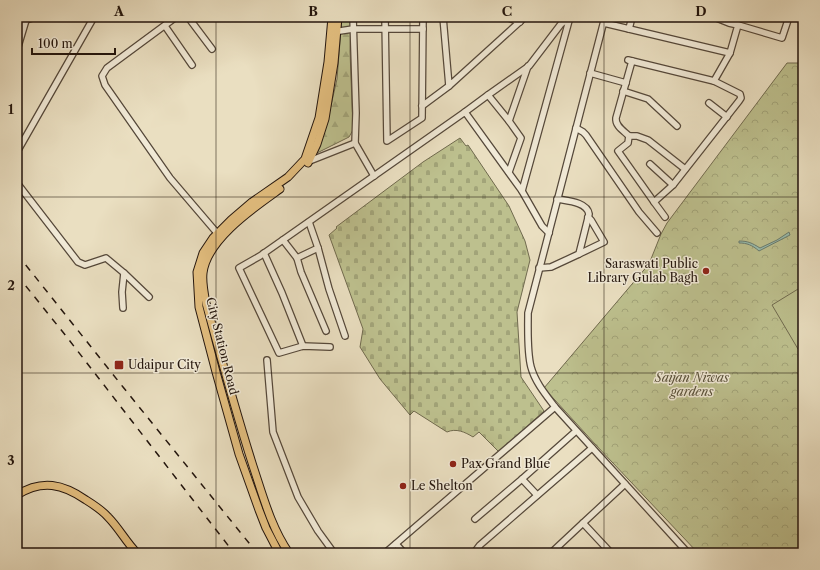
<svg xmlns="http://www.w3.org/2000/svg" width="820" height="570" font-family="'Libre Caslon Text',serif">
<defs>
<pattern id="forest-firs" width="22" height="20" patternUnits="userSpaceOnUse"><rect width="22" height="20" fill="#bdc08e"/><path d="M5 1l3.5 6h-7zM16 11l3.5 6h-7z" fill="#a2a479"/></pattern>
<pattern id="cemetery-stones" width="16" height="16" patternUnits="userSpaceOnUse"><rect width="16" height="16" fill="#bdc08e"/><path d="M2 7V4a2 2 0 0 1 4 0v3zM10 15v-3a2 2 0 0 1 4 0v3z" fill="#a2a479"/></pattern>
<pattern id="park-crowns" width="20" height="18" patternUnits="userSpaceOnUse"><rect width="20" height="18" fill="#bdc08e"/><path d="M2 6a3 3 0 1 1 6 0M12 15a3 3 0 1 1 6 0" fill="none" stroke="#a2a479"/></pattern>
</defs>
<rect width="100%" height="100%" fill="#eadfc1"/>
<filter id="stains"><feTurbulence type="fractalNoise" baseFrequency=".005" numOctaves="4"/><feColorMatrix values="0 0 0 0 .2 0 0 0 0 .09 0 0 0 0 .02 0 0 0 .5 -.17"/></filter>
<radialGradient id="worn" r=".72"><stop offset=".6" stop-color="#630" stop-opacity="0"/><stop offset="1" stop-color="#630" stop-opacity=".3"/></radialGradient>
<path fill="url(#forest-firs)" stroke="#706a4e" d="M342 17H351L350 51 353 130 349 137 317 153 327 123 337 79Z"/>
<path fill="url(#cemetery-stones)" stroke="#706a4e" d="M460 138 466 146 468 145 509 206 525 241 530 260 517 312 521 377 544 411 499 452 479 432 473 437C465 432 456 428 447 432L414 411 410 415 380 379 360 347 363 329 329 235 337 228 336 227 423 162Z"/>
<path fill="url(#park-crowns)" stroke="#706a4e" d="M787 63H803V553H698L595 444 544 388 649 264 661 234 667 223Z"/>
<path fill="#bdc08e" stroke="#706a4e" d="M803 286V346L798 349 772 305Z"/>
<path fill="#98bdae" stroke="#697a6e" d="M789 232 790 235 759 251C752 245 747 243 739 243V241C748 241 752 243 760 248L777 240Z"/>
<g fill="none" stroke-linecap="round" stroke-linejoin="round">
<defs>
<g id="minor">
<path d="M176 17 107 68 102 76 105 85 170 178 217 233"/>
<path d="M188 17 212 49"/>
<path d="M385 17 387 141 422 118 423 17"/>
<path d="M443 17 449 86 525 17"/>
<path d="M506 17 520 22"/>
<path d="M605 17 528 313C528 329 527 352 531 367 535 382 546 395 555 407L688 553"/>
<path d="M17 22 26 20 36 17"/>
<path d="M604 23 730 53"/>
<path d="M738 25 782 38 789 17"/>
<path d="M165 26 192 65"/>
<path d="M629 29 632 17"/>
<path d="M333 32 353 29H423"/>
<path d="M17 50 26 20"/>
<path d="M628 60 714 81 740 94 741 98 739 101 673 185 654 202 618 151 628 143 629 136"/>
<path d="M632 61 616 118C615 126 624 131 629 136H637L648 140 685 169"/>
<path d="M590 73 626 83"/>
<path d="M714 81 730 53 738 25 729 23 714 17"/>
<path d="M623 91 648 99 677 126"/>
<path d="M488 95 509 121"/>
<path d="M709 103 727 117"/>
<path d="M422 106 449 86"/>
<path d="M465 112 488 95 529 66 561 24 570 17"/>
<path d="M576 128 583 132 586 135 639 212 657 233"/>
<path d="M355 143 374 176"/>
<path d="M17 152 94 17"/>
<path d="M307 162 355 143 356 113 353 17"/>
<path d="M650 164 673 185"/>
<path d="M509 172 521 138 509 121 528 66"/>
<path d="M17 183 78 262 85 265 106 258 124 273"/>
<path d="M654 202 665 217"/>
<path d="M309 222 318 248 297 258 301 272 326 331"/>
<path d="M549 233 542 226 522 191 570 17"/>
<path d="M283 240 297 258"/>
<path d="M318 248 329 289 345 336"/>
<path d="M264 253 282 293 303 346"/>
<path d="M579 254 604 242 591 220 588 217"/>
<path d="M539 268 551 267 579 254 589 214C587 202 568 201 557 199"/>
<path d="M123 308 122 292 124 273 149 297"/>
<path d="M330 347 303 346 279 353 239 268 260 256 465 112 522 191"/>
<path d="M267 360 273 432 298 497 318 531 334 553"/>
<path d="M522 479 537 495"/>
<path d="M475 519 522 479 576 431"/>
<path d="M396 544 404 553"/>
<path d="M385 553 555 407"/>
<path d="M474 553 480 545 592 448"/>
<path d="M551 553 583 523"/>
<path d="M611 553 583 523 625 484"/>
</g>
<g id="major">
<path d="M308 163 317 144 325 119 334 63 338 17"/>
<path d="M280 189C255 207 207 239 203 273 202 282 204 293 206 303 221 358 236 413 253 466 263 496 271 527 289 553"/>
<path d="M17 495C42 479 63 484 86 500 94 505 102 510 108 517 119 528 126 542 137 553"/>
<path d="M279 553 266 528 259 510 239 454 216 372 199 307 197 272 203 253 213 238 231 220 252 202 288 177 305 159 319 118 328 62 332 17"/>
</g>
</defs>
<use href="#minor" stroke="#55483a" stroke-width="8"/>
<use href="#major" stroke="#23150d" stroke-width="9"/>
<use href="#minor" stroke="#f1ead7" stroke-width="5.5"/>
<use href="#major" stroke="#e5c080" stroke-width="7"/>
<g stroke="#23150d" stroke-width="1.5" stroke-dasharray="7 7" stroke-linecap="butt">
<path d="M17 254 123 387 257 553"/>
<path d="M17 275 66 336 234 553"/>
</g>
</g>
<path fill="none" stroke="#23150d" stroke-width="1" stroke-opacity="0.55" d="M216 17V553M410 17V553M604 17V553M17 197H803M17 373H803"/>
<g fill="#8f2418" stroke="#f1ead7" stroke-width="1.5">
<circle cx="706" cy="271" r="4"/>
<rect x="114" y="360" width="10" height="10" rx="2"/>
<circle cx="453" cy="464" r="4"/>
<circle cx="403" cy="486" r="4"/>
</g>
<g text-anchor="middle" stroke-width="3" stroke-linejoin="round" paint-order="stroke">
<g font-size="12" fill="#23150d" stroke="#f1ead7" text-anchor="start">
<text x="698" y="268" text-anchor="end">Saraswati Public<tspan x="698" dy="14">Library Gulab Bagh</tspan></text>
<text x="128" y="369">Udaipur City</text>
<text x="461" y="468">Pax Grand Blue</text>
<text x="411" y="490">Le Shelton</text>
</g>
<g font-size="12" fill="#23150d" stroke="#f1ead7">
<text transform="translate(222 346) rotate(76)" y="4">City Station Road</text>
</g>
<g font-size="12" font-style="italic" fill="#59513a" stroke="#f1ead7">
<text x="692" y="382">Saijan Niwas<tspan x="692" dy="14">gardens</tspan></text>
</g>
</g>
<rect width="820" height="570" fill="none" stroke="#eadfc1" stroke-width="44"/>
<path d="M32 48v6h83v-6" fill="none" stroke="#23150d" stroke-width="2"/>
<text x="38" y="48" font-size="12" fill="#23150d" stroke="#f1ead7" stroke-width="3" paint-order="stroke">100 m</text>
<rect x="22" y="22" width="776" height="526" fill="none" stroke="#23150d" stroke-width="1.5"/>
<g font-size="13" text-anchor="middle" font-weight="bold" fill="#23150d">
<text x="119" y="16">A</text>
<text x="313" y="16">B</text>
<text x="507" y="16">C</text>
<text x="701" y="16">D</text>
<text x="11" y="114">1</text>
<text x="11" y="290">2</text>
<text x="11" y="465">3</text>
</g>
<rect width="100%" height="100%" filter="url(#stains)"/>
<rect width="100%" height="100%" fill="url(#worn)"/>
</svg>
